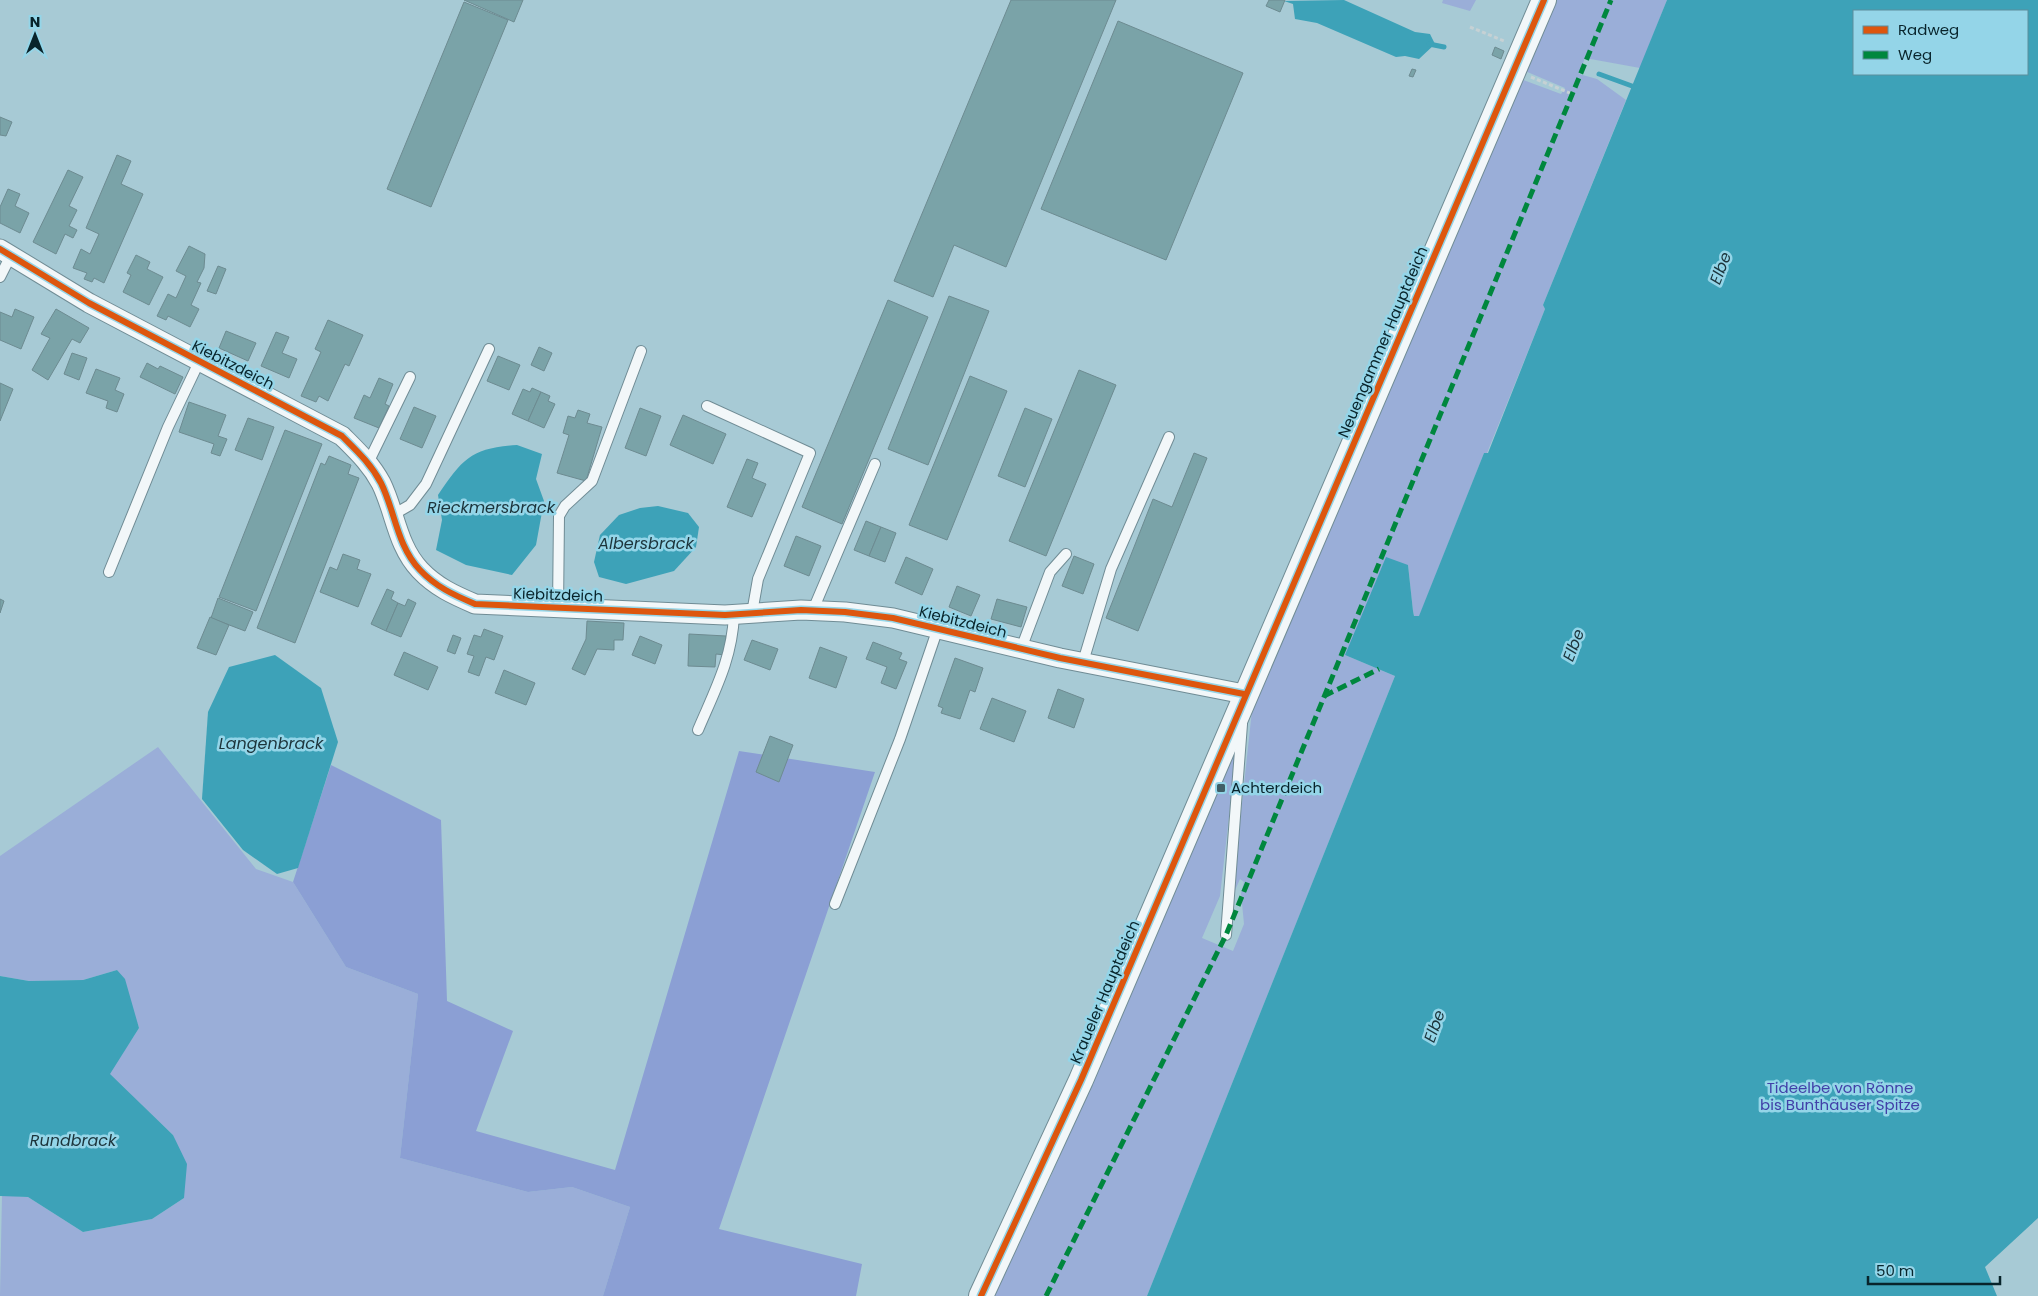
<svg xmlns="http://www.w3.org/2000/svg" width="2038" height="1296" font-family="Poppins,sans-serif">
<rect width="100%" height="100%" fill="#a7cad5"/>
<g fill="#9aaed8">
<path d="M1443 0H1476L1470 11 1442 3Z"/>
<path d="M1555 0H1667L1640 68 1585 58 1579 74 1597 79 1626 100 1543 305 1545 309 1487 453H1484L1419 617 1414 616 1413 611 1408 565 1345 655 1395 676 1147 1296H994L1051 1176 1237 746 1220 896 1202 938 1233 951 1244 924 1241 893 1244 882 1240 879 1232 897 1252 710 1521 79 1561 94 1565 88 1525 71Z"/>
<path d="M158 747 256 869 293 882 346 967 418 994 400 1158 528 1192 572 1187 630 1207 603 1296H0L2 1195 28 1197 83 1232 152 1219 184 1198 173 1135 109 1074 139 1028 117 970 83 980 29 981 0 976V856Z"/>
</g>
<path fill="#8b9fd4" d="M739 751 875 772 719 1229 862 1264 856 1296H603L630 1207 572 1187 528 1192 400 1158 418 994 346 967 293 882 331 765 441 820 447 1001 513 1031 476 1131 615 1170Z"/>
<g fill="#3da2b8" fill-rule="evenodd">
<path d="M1344 0 1415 32 1430 34 1435 44 1419 59 1405 56 1396 57 1317 23 1295 19 1293 4 1284 1Z"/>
<path d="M1667 0H2038V1218L1985 1267 1997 1296H1147L1395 676 1345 655 1386 557 1408 565 1413 611 1414 616H1419L1484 453H1488L1545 309 1543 305ZM1854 11H2027V74H1854Z"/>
<path d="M517 445 542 454 536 479 544 501 536 545 512 575 466 565 436 550 442 520 438 495C463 458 472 448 517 445Z"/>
<path d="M658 506 688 513 699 527 696 547 674 571 626 584 599 577 594 562 600 535 619 515 640 508Z"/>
<path d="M275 655 321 688 338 742 298 868 277 874 243 850 202 799 208 712 229 667Z"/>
<path d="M117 970 125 979 139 1028 110 1074 173 1135 187 1164 184 1198 152 1219 83 1232 28 1197 0 1196V976L29 981 83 980Z"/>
</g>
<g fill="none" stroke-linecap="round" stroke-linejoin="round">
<g stroke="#3da2b8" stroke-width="5">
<path d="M1429 44 1444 47"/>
<path d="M1599 74 1632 86"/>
</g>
</g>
<g fill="#7aa3a8" stroke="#6d8b91">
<path d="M464 0H523L514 22Z"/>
<path d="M1011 0H1116L1006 267 954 245 933 297 894 281Z"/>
<path d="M1269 0H1285L1280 12 1266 6Z"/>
<path d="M464 2 508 20 431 207 387 189Z"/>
<path d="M1118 21 1243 73 1166 260 1041 209Z"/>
<path d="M1495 47 1504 51 1501 59 1492 55Z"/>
<path d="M1412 69 1416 70 1413 77 1409 76Z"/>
<path d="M0 117 12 122 6 136 0 135Z"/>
<path d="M117 155 131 161 121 184 143 194 104 283 94 278 92 282 84 279 87 273 73 268 81 249 90 254 99 234 86 228Z"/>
<path d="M68 170 83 177 69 206 77 210 69 226 77 230 73 238 65 234 56 254 33 242Z"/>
<path d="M8 189 20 194 15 206 29 213 20 233 0 223V207Z"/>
<path d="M189 246 205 254 204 268 197 282 201 283 191 305 199 309 190 327 168 316 166 320 157 316 168 294 176 298 186 276 176 271Z"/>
<path d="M136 255 150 262 147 269 163 277 149 305 123 292 131 275 127 273Z"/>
<path d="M218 266 226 269 216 294 207 291Z"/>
<path d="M949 296 989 311 928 465 888 449Z"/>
<path d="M888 300 928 317 842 524 802 507Z"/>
<path d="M15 309 34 317 21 349 0 340V312L12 317Z"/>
<path d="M56 309 89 328 80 343 72 339 48 380 32 370 50 338 41 334Z"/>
<path d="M328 320 363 335 349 366 345 364 328 401 319 396 316 402 301 396 321 352 315 349Z"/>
<path d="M226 331 256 343 248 361 219 348Z"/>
<path d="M276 332 289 337 282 353 297 359 289 378 261 366Z"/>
<path d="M539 347 552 353 544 371 531 365Z"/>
<path d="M72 353 87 358 79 380 64 374Z"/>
<path d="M498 356 520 365 509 390 487 381Z"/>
<path d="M147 363 158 369 160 366 183 377 175 394 140 377Z"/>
<path d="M96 369 120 378 115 390 124 394 117 412 106 408 108 401 86 393Z"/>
<path d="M1079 370 1116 385 1046 556 1009 541Z"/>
<path d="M970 376 1007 391 947 540 909 525Z"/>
<path d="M379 378 393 384 385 404 389 406 379 428 354 418 364 395 370 398Z"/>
<path d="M0 383 13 389 0 421Z"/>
<path d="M532 388 541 392 528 421 512 414 523 389 530 392Z"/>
<path d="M541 392 550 396 548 401 555 404 544 428 528 421Z"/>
<path d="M189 402 226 415 218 436 227 439 220 456 211 453 214 444 179 432Z"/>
<path d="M414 407 436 416 422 448 400 439Z"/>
<path d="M640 408 661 416 646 456 625 448Z"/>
<path d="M1025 408 1052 419 1025 487 998 476Z"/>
<path d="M578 410 590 414 587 423 602 427 586 481 557 473 569 435 563 433 568 416 575 418Z"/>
<path d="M683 415 726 434 713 464 670 445Z"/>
<path d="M248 418 274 427 262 460 235 450Z"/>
<path d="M285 430 322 444 256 611 219 597Z"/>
<path d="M1194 453 1207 458 1138 631 1106 618 1153 499 1172 507Z"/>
<path d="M329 456 351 465 348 474 359 478 295 643 257 628 321 463 325 465Z"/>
<path d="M747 459 758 463 752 478 766 484 752 517 727 507Z"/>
<path d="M866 521 881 527 869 556 854 550Z"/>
<path d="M881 527 896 533 885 562 869 556Z"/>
<path d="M796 536 821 546 809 576 784 566Z"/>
<path d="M343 554 360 560 357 569 371 574 358 607 320 592 330 567 337 570Z"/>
<path d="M1074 556 1094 564 1083 594 1062 586Z"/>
<path d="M906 557 933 569 922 595 895 583Z"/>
<path d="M957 586 980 595 971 616 949 607Z"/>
<path d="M387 589 394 592 391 599 398 603 386 631 371 624Z"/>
<path d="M218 598 253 612 245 631 211 618Z"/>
<path d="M0 599 4 601 0 613Z"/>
<path d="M408 599 416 603 401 637 386 631 398 603 405 606Z"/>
<path d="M997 599 1027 607 1021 627 991 619Z"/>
<path d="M210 617 229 625 216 655 197 648Z"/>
<path d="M587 621 624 623 623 640H614V650L597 649 585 675 572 669 586 639Z"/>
<path d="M484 629 503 636 494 660 486 657 479 676 468 672 474 656 467 654 474 635 481 637Z"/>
<path d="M689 634 726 636 725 655 716 654 715 667 688 666Z"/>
<path d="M453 635 461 638 455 654 447 651Z"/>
<path d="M640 636 662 645 655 664 632 655Z"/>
<path d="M752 640 778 649 770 670 744 660Z"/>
<path d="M873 642 902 653 899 659 907 662 896 689 881 683 887 667 866 659Z"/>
<path d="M820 647 847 657 836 688 809 678Z"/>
<path d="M404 652 438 667 428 690 394 675Z"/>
<path d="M955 658 983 668 975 692 970 690 960 719 941 713 943 708 938 706Z"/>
<path d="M504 670 535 683 526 705 495 693Z"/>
<path d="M1058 689 1084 699 1074 728 1048 718Z"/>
<path d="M992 698 1026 711 1014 742 980 729Z"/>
<path d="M770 736 793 745 779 782 756 772Z"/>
</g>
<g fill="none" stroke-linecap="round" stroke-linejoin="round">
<defs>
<g id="service">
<path d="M0 277 11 255"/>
<path d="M707 406 810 453 758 579 752 613"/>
<path d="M368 463 410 377"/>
<path d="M391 516 410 505 426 484 489 349"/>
<path d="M109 572 168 427 199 362"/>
<path d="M558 608 559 516 565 506 592 481 641 351"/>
<path d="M813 610 875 464"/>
<path d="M1021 649 1050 572 1066 554"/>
<path d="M1083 662 1111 569 1169 437"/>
<path d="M698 730C715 690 732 659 734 615"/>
<path d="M835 904 900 739 938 628"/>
<path d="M1226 935 1242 724"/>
</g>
<path id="minor" d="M0 249 89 303 342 436C357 451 371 464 381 483 395 511 397 546 420 570 436 587 454 595 475 604L725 615 801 610 845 612 893 618 1060 658 1244 694"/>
<path id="tertiary" d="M981 1296 1081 1080 1544 0"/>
</defs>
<use href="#service" stroke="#708c95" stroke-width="12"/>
<use href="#minor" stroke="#708c95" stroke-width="21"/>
<use href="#tertiary" stroke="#708c95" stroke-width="26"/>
<g stroke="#c6d1d4" stroke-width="3" stroke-dasharray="4 2.5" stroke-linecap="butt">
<path d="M1470 27 1504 41"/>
<path d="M1531 77 1572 94"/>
</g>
<use href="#service" stroke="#f2f7f9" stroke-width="10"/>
<use href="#minor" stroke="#f2f7f9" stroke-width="19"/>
<use href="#tertiary" stroke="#f2f7f9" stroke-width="24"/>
<g stroke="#00873e" stroke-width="5" stroke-dasharray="10 5" stroke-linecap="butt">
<path d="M1324 696 1379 669"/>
<path d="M1046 1296 1226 935 1611 0"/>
</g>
<defs>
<g id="cycleway">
<path d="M0 249 89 303 342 436C357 451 371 464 381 483 395 511 397 546 420 570 436 587 454 595 475 604L725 615 801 610 845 612 893 618 1060 658 1244 694"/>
<path d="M981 1296 1081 1080 1544 0"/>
</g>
</defs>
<use href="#cycleway" stroke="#94d5e8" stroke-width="9"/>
<use href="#cycleway" stroke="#dd560e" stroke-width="6"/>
</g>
<rect fill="#405e66" stroke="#94d5e8" stroke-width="2" x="1216" y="783" width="10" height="10" rx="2.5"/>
<g text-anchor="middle" stroke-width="5" stroke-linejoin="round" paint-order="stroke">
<g font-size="15" fill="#08242b" stroke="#94d5e8">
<text transform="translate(1383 342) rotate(-67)" y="5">Neuengammer Hauptdeich</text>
<text transform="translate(233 365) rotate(27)" y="5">Kiebitzdeich</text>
<text transform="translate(558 595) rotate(2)" y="5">Kiebitzdeich</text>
<text transform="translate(963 622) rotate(14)" y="5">Kiebitzdeich</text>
<text transform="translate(1105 992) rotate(-67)" y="5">Kraueler Hauptdeich</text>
</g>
<g font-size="15" fill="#08242b" stroke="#94d5e8" text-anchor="start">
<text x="1231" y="793">Achterdeich</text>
</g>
<g font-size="15" fill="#4140a8" stroke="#94d5e8">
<text x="1840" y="1093">Tideelbe von Rönne<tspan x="1840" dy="17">bis Bunthäuser Spitze</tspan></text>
</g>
<g font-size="16" font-style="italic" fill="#1c343b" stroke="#94d5e8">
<text transform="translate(1720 268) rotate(-69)" y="6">Elbe</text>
<text x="491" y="513">Rieckmersbrack</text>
<text x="646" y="549">Albersbrack</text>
<text transform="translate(1573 645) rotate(-69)" y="6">Elbe</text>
<text x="271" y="749">Langenbrack</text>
<text transform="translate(1434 1026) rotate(-70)" y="6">Elbe</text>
<text x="73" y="1146">Rundbrack</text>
</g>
</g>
<rect x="1853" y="10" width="175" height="65" fill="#94d5e8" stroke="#5c8e9c"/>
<rect x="1863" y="26" width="25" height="8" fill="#dd560e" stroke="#5c8e9c"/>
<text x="1898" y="35" font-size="15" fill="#08242b">Radweg</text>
<rect x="1863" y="51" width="25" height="8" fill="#00873e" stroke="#5c8e9c"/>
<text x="1898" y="60" font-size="15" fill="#08242b">Weg</text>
<g transform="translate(35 35)" stroke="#94d5e8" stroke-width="4" paint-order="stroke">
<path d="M0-4L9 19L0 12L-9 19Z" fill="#08242b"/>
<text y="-8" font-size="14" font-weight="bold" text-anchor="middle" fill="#08242b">N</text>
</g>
<path d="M1868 1276v8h132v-8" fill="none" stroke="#08242b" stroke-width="2.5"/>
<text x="1876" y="1276" font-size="15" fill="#08242b" stroke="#94d5e8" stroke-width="4" paint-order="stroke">50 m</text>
</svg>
